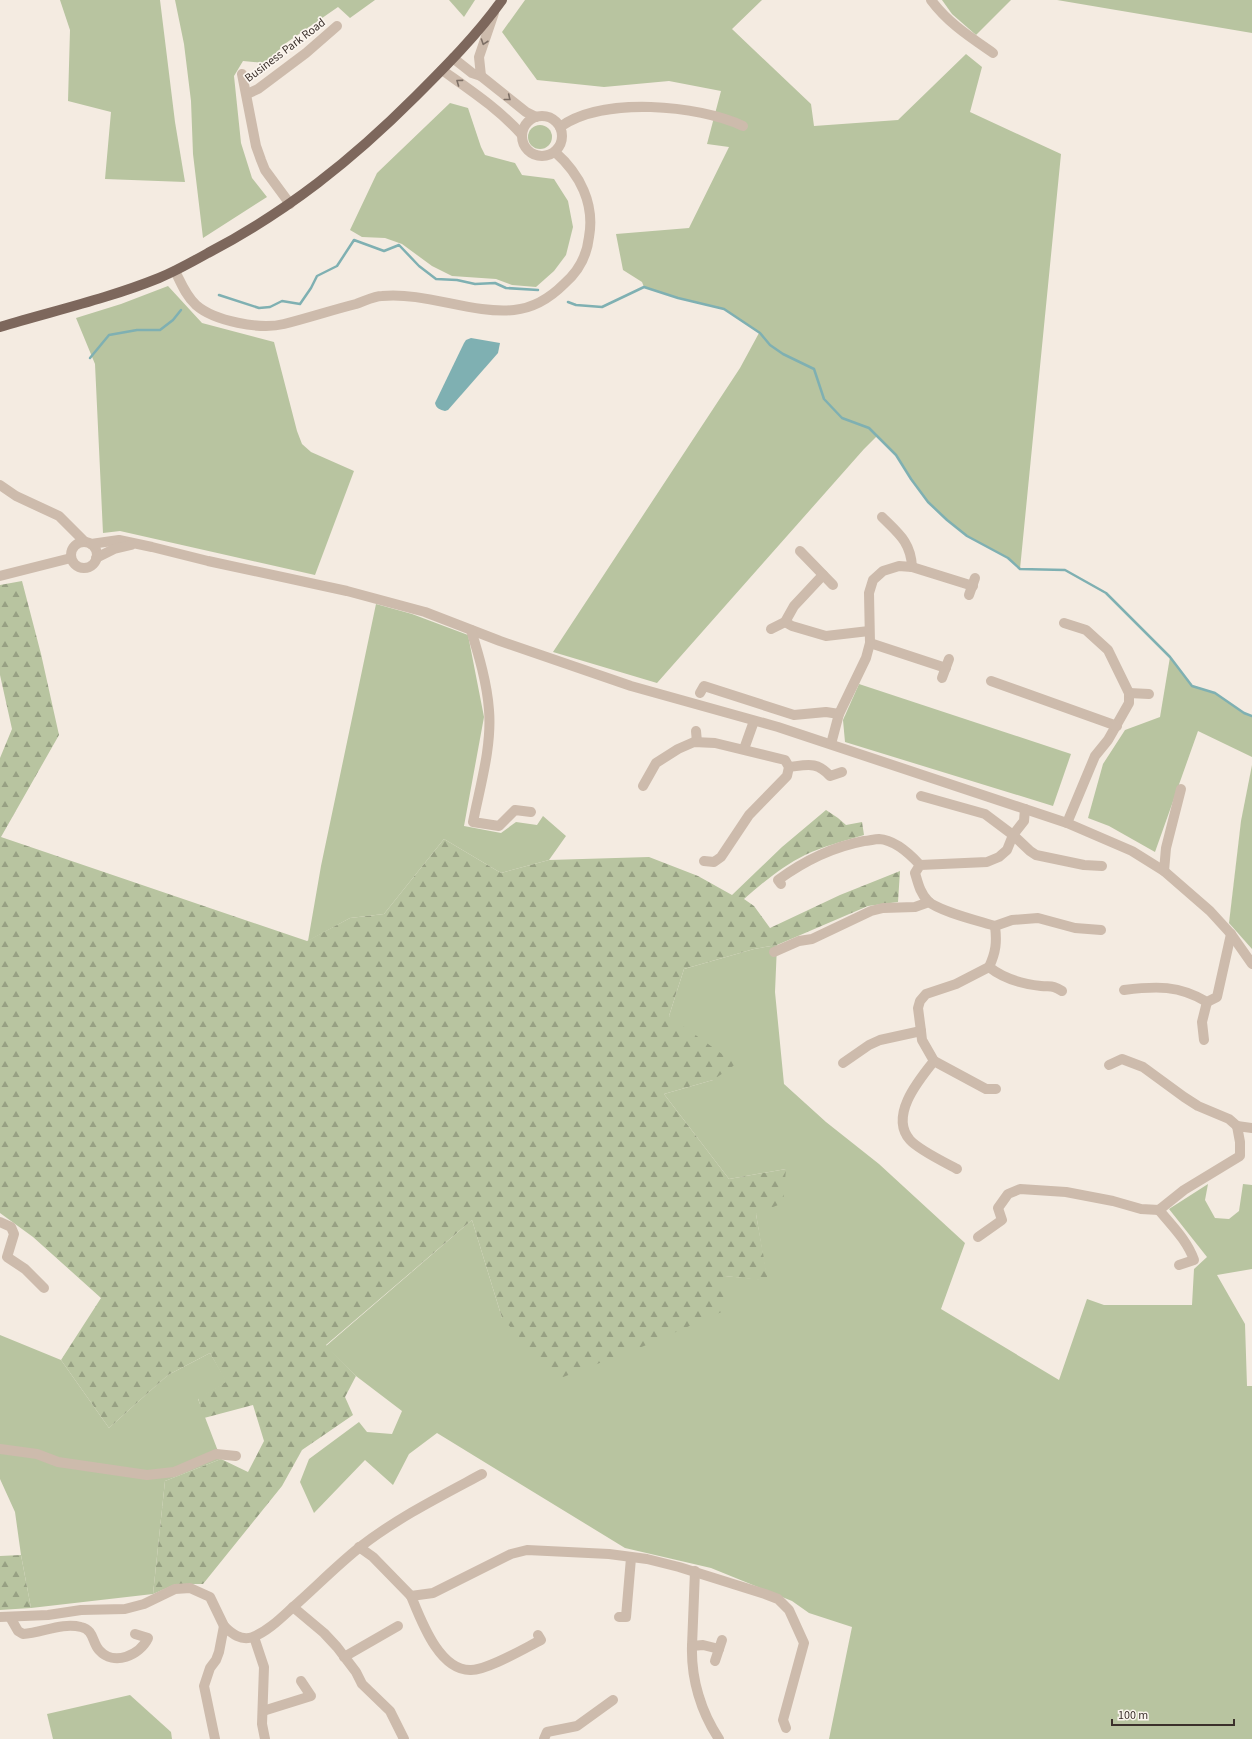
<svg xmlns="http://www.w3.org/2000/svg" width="1252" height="1739" font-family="'Source Sans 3',sans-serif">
<defs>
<pattern id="forest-firs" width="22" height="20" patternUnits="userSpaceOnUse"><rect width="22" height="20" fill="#b8c4a0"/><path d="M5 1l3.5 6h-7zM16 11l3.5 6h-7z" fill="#97a083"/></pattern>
</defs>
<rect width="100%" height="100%" fill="#f4ebe1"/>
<g fill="#b8c4a0">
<path d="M60 0H160L175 122 185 182 105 179 111 112 68 101 70 30Z"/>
<path d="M175 0H375L350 18 338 7 286 43 266 63 243 61 234 76 241 143 252 178 267 197 203 238 193 154 191 101 184 44Z"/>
<path d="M449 0H475L464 17Z"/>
<path d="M525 0H762L732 29 811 104 814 126 898 120 966 54 982 67 970 112 1061 154 1020 569 1008 558 967 536 947 520 928 502 911 479 896 455 877 436 864 449 657 683 553 652 740 368 759 333 724 309 678 298 644 287 642 282 623 270 616 234 689 228 729 147 707 144 721 91 669 81 604 87 537 80 502 32Z"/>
<path d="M942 0H1011L976 35 952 14Z"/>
<path d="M1057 0H1252V33Z"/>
<path d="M450 103 468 108 481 147 485 155 515 163 522 175 554 179 568 201 573 227 566 255 554 271 536 287 512 285 496 279 452 276 432 266 402 244 385 238 362 237 350 230 377 173Z"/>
<circle cx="540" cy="137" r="12"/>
<path d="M168 286 202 323 274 342 297 431 302 444 311 452 354 471 315 575 120 531 103 533 95 364 76 318 121 304Z"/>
<path d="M376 604 412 614 468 635 484 717 464 826 501 833 516 822 537 825 543 816 566 836 549 860 501 873 444 839 384 914 350 918 308 941 321 866Z"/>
<path d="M1170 657 1192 686 1215 693 1244 713 1252 716V757L1198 731 1155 852 1109 826 1088 818 1103 764 1125 730 1160 717Z"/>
<path d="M859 684 1071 754 1053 806 845 742 843 720Z"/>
<path d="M1252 765V949L1229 923 1241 821Z"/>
<path d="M777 945 775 992 784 1084 826 1122 879 1164 965 1243 941 1309 1059 1380 1087 1299 1104 1305H1192L1194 1269 1207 1257 1169 1209 1208 1184 1205 1200 1215 1218 1229 1219 1239 1211 1243 1184 1252 1185V1269L1217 1275 1245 1324 1247 1386H1252V1739H829L852 1627 809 1613 792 1601 711 1568 625 1548 437 1433 409 1454 393 1485 365 1460 314 1513 300 1482 309 1459 359 1422 367 1432 392 1434 402 1411 356 1376 326 1346 472 1220 502 1318 725 1276 767 1280 756 1214 786 1169 729 1179 664 1094 713 1080 669 1016 684 969 754 949Z"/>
<path d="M0 1335 61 1360 109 1428 168 1375 210 1353 227 1382 198 1399 221 1459 165 1481 153 1594 31 1608 21 1555 15 1512 0 1479Z"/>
<path d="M130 1695 171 1732 172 1739H53L47 1714Z"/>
</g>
<g fill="url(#forest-firs)">
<path d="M22 581 41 654 59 735 1 837 307 941 350 918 384 914 444 839 501 873 549 860 649 857 698 876 732 895 782 847 826 810 838 818 846 825 862 822 864 835C844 841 824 846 805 855 783 866 762 883 744 899L754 906 770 928 840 895 900 871 898 902 868 906 777 945 754 949 684 969 669 1016 736 1064 713 1080 664 1094 729 1179 786 1169 783 1203 756 1214 768 1281 725 1276 726 1310 644 1346 558 1379 502 1318 472 1220 326 1345 356 1376 345 1397 353 1415 302 1450 282 1486 203 1584H176L153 1594 165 1481 221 1459 248 1472 264 1441 253 1405 204 1418 198 1398 226 1382 210 1353 168 1375 109 1428 61 1360 101 1298 33 1237 0 1213V758L12 729 0 675V585Z"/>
<path d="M21 1555 31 1608 0 1610V1556Z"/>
</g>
<path fill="#7fb0b2" d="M471 338 500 343 498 353 448 410 445 411C440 410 436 408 435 403L464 343 466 340Z"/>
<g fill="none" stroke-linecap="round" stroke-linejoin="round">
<g stroke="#7fb0b2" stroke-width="2.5">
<path d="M219 295 259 308 270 307 282 301 300 304 311 288 317 276 337 266 354 240 384 251 399 245 419 266 436 279 457 280 475 284 495 283 506 288 538 290"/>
<path d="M568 302 576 305 602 307 644 287 678 298 724 309 760 333 770 345 783 354 814 369 824 399 842 418 869 428 896 455 911 479 928 502 947 520 967 536 1008 558 1020 569 1065 570 1106 593 1170 657 1192 686 1215 693 1244 713 1252 716"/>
<path d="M90 358 109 335 137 330H160L173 320 181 310"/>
</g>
<g stroke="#cdbbac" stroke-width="10">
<path d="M931 0C948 23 970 37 993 53"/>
<path d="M453 58 472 73 481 76 526 112 536 117"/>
<path d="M442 70C470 90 499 109 522 135"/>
<path d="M242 74 256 146 261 160 265 170 290 204"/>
<path d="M481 76 479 57 494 13"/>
<path d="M247 94 258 89 306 53 337 26"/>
<circle cx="542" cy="136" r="20"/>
<path d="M560 127C603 96 698 105 743 126"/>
<path d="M175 271C181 283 186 296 196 305 214 321 260 330 284 324 308 318 332 310 356 304 365 301 374 296 382 296 427 292 471 314 514 310 533 308 551 297 564 284 578 272 587 255 589 237 595 204 580 174 555 152"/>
<path d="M0 485 16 496 59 516 85 542"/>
<path d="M882 517C898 533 911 542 912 567"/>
<circle cx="84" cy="555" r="13"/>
<path d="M91 544 119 540 152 547 208 561 347 591 425 612 500 641 631 686 778 727 1067 823 1132 851 1164 871 1210 911 1231 934 1252 964"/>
<path d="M800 551 833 585"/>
<path d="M96 558 114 549 131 545"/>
<path d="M0 576 71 558"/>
<path d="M969 595 975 578"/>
<path d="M785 622 792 626 826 636 869 631"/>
<path d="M1064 623 1086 630 1108 650 1129 693V703L1108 740 1095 756 1067 823"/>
<path d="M771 629 785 622 794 606 823 575"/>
<path d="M471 630C479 656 487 683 489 710 492 747 480 786 473 822L499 826 515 810 531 812"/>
<path d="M870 643 946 668"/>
<path d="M942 678 949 659"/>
<path d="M991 681 1117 726"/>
<path d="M700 693 704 686 794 715 826 712 839 714"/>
<path d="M1129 693 1149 694"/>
<path d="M696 731 697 742"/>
<path d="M831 744 839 714 866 658 870 643 869 593 873 580 883 571 899 566 912 567 973 586"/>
<path d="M744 749 754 721"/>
<path d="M789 767C807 765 817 761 830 776L842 772"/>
<path d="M643 786 656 763 678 749 694 742 715 743 785 760 789 767 787 776 749 815 721 857 714 862 704 861"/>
<path d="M921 796 985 814 1013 835 1030 851 1036 855 1084 865 1102 866"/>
<path d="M1164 871 1166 848 1181 789"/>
<path d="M781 884 778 880C804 861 832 847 864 841 869 841 874 839 879 839 895 840 910 854 920 865"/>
<path d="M995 926C979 921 938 911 928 901 920 893 918 883 915 873L920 865 987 862 999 857 1007 850 1013 835 1024 821 1025 809"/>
<path d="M774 952 799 941 812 939 871 911 883 908 915 907 929 902"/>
<path d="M989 967C996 952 997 942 995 926L1012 920 1038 918 1075 928 1101 930"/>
<path d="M1124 990C1156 986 1179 985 1207 1002L1217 997 1231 934"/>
<path d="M921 1031 918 1008 920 1001 926 994 956 984 989 967C1004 979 1023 984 1041 986 1051 987 1053 985 1062 991"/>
<path d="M1204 1040 1202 1022 1207 1002"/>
<path d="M843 1063 869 1045 880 1040 921 1031 922 1040 934 1061"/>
<path d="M1109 1065 1122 1059 1143 1067 1184 1097 1198 1106 1229 1119 1237 1126"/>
<path d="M957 1169C944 1162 919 1150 910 1140 889 1116 918 1081 934 1061L986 1089H996"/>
<path d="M1159 1210C1172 1226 1187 1240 1194 1260L1179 1265"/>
<path d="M0 1222 11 1227 14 1234 7 1257 25 1269 44 1288"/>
<path d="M978 1237 1002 1220 998 1208 1008 1194 1020 1189 1066 1192 1113 1201 1141 1209 1159 1210 1184 1190 1240 1156V1142L1237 1126 1252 1128"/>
<path d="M0 1449 37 1454 58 1462 147 1475 174 1472 216 1454 236 1456"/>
<path d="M359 1547 373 1557 411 1596"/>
<path d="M695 1571 692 1646 703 1645 719 1649"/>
<path d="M293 1607 324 1633 337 1647 356 1672 362 1684 390 1711 404 1739"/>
<path d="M0 1617 48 1615 81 1610 125 1609 144 1604 175 1589 190 1588 210 1597 224 1626"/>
<path d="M10 1617 18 1631 23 1634C42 1633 62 1622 81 1627 94 1630 92 1642 99 1650 114 1667 140 1655 148 1638L135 1634"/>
<path d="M619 1617H626L631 1558"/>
<path d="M538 1635 541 1640C525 1648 488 1670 471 1670 439 1671 421 1620 411 1596L433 1593 511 1554 527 1550 609 1554 647 1559 679 1567 765 1594 778 1599 789 1610 804 1643 783 1720 786 1728"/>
<path d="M254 1637 264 1667 262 1724 265 1739"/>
<path d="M692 1646C691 1679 701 1712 719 1739"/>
<path d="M344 1657 398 1626"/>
<path d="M715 1661 722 1640"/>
<path d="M263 1711 311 1696 301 1681"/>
<path d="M215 1739 204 1686 210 1668 216 1660 219 1652 224 1626C232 1634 241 1641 253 1637 268 1631 281 1618 292 1608 315 1588 336 1566 360 1547 397 1518 441 1496 482 1474"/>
<path d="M544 1739 547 1732 577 1726 613 1700"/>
</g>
<path stroke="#7d675c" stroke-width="10" d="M0 327C53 311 107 299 159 278 176 271 192 262 208 253 288 211 352 160 416 96 446 66 477 35 502 0"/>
</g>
<defs><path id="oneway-chevron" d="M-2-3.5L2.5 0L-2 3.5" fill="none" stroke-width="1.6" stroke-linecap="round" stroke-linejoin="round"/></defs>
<g stroke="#7d6f65">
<use href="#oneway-chevron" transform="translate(484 42) rotate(109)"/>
<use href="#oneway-chevron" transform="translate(459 82) rotate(-144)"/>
<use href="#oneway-chevron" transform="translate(508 98) rotate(39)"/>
</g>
<g text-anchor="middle" stroke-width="3.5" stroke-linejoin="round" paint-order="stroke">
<g font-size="12" fill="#3b302b" stroke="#fbf5ee">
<text transform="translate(285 50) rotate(-37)" y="4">Business Park Road</text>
</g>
</g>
<path d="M1112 1719v6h122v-6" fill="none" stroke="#3b302b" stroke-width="2"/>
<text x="1118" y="1719" font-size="12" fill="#3b302b" stroke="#fbf5ee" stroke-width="3" paint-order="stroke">100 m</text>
</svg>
